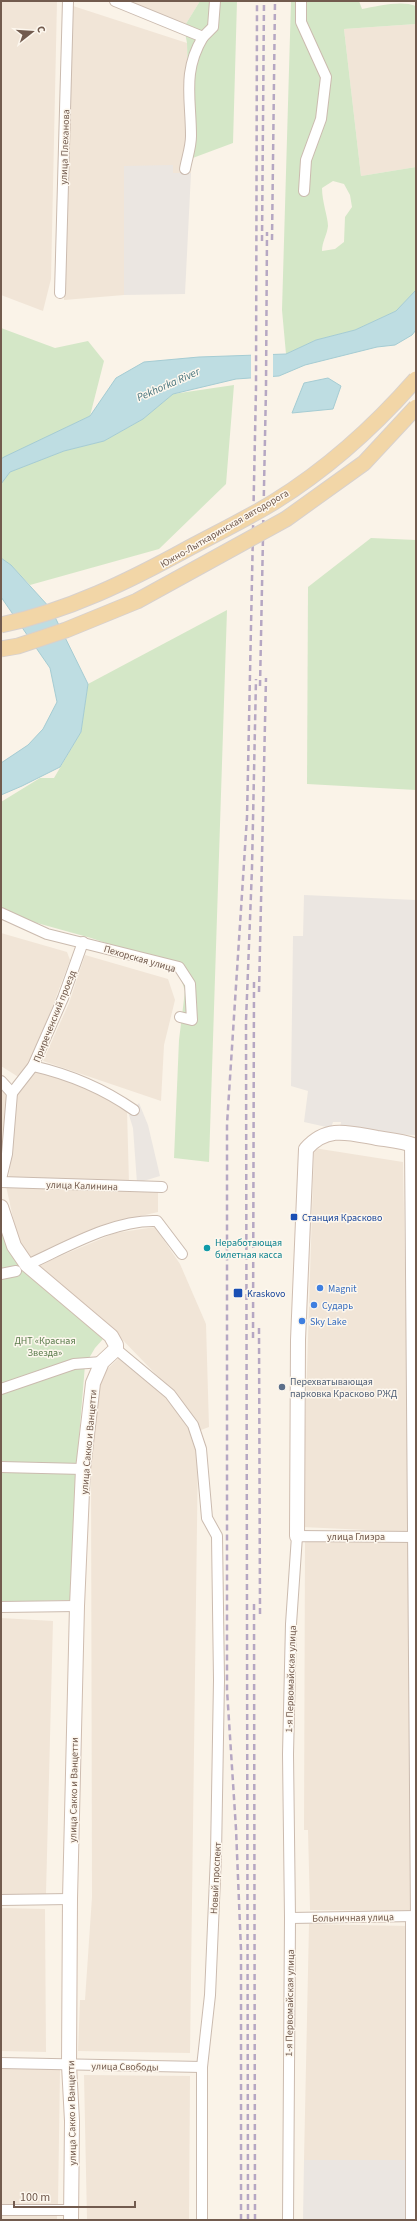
<svg xmlns="http://www.w3.org/2000/svg" width="417" height="2221" font-family="'Source Sans 3',sans-serif">
<rect width="100%" height="100%" fill="#faf3e8"/>
<g fill="#f1e5d7">
<path d="M1 1H57L51 279 43 311 1 295Z"/>
<path d="M119 1H200L184 27Z"/>
<path d="M70 5 187 43 191 173H173V166H124V295L64 300Z"/>
<path d="M416 24V167L361 176 344 29Z"/>
<path d="M1 933 67 952 70 960 30 1066 20 1078 1 1066Z"/>
<path d="M85 955 168 979 175 1000 164 1045 161 1101 43 1061 69 1003Z"/>
<path d="M35 1071 85 1087 127 1110 129 1183 9 1178 17 1093Z"/>
<path d="M1 1083 10 1093 1 1155Z"/>
<path d="M314 1148 403 1162 410 1532 302 1527Z"/>
<path d="M6 1186 158 1191V1212L115 1222 29 1258 18 1240Z"/>
<path d="M155 1227 180 1264 206 1324 209 1427 201 1430 174 1393 116 1333 39 1265 115 1233Z"/>
<path d="M119 1358 168 1397 191 1426 198 1450 190 2053 78 2051 80 2000H85L92 1897 91 1465 101 1375Z"/>
<path d="M305 1541H411L414 1911 310 1910 308 1830H304Z"/>
<path d="M1 1618 53 1621 46 1894 1 1895Z"/>
<path d="M1 1908 45 1909 46 2052 1 2051Z"/>
<path d="M309 1924 408 1926V2160H304Z"/>
<path d="M1 2067 60 2069 58 2205 1 2204Z"/>
<path d="M84 2075 190 2076 189 2220H87Z"/>
<rect x="1" y="2215" width="56" height="5"/>
</g>
<g fill="#ebe6e1">
<path d="M173 165V173H191L185 294 124 295V166Z"/>
<path d="M304 895 416 900V1135L381 1134 340 1128 341 1122H333L331 1128 304 1122 308 1091 291 1086 293 936H303Z"/>
<path d="M139 1103 148 1125 160 1176 137 1183 133 1128 129 1115Z"/>
<path d="M304 2160H408V2220H303Z"/>
</g>
<g fill="#d4e7c7" fill-rule="evenodd">
<path d="M200 1H237L233 143 190 159 187 43 184 27Z"/>
<path d="M291 1H359L362 9C377 6 402 0 416 6V24L344 29 361 176 416 167V290L396 311 355 330 316 340 286 354 282 310ZM333 181 344 184 350 195 352 207 345 217 344 242 335 249 322 251C322 242 327 235 328 226 328 217 322 202 322 188Z"/>
<path d="M1 328 55 348 88 341 104 361 90 416 1 459Z"/>
<path d="M234 385 226 484 159 549 30 585 11 565 1 558V484L9 472 64 451 104 441 143 419 173 394Z"/>
<path d="M371 538 416 540V790L307 784 308 587Z"/>
<path d="M227 610 209 1162 174 1158 179 1040 185 991 177 967 91 938 1 913V802L40 778H54L81 732 88 684Z"/>
<path d="M1 1223 28 1271 103 1339 95 1348 85 1365 77 1462 73 1600 1 1602Z"/>
</g>
<g fill="#bedde2" stroke="#a5ccd3">
<path d="M416 290V330L412 335 395 345 377 347 305 365 279 376 236 379 173 394 143 419 104 441 64 451 10 472 1 484V459L4 457 90 416 116 378 144 362 199 357 286 354 316 340 355 330 396 311Z"/>
<path d="M328 378 341 386 333 409 292 413 304 383Z"/>
<path d="M1 558 11 565 51 609 88 684 81 732 60 767 22 786 1 795V763L28 745 43 729 57 702 50 668 1 597Z"/>
</g>
<path fill="#faf3e8" d="M251 353H273V378L251 380Z"/>
<g fill="none" stroke-linecap="round" stroke-linejoin="round">
<defs>
<g id="street">
<path d="M115 1 203 37 213 27 215 1"/>
<path d="M301 1V22L326 77 321 119 306 160 304 191"/>
<path d="M185 169C187 158 191 147 191 136 191 98 182 72 203 37"/>
<path d="M60 293 68 1"/>
<path d="M1 913 47 934 179 967 190 984 192 1020 180 1017"/>
<path d="M33 1066C68 1074 104 1089 134 1110"/>
<path d="M1 1081 12 1093"/>
<path d="M410 1143 416 1916 411 1922V2220"/>
<path d="M1 1179 7 1154 12 1093 33 1066 63 998 83 942"/>
<path d="M1 1182 162 1187"/>
<path d="M27 1265C65 1248 114 1219 157 1221L182 1254"/>
<path d="M1 1274 16 1271"/>
<path d="M116 1349 170 1394 193 1425 201 1449 207 1518 217 1536 219 1680 216 1855 210 1995 202 2067V2220"/>
<path d="M1 1389 74 1364 102 1362"/>
<path d="M1 1467 83 1469"/>
<path d="M1 1607 77 1606"/>
<path d="M1 1900 70 1899"/>
<path d="M290 1918 416 1916"/>
<path d="M1 2063 202 2067"/>
<path d="M1 2210H71"/>
<path d="M288 2220 290 1918 288 1754 291 1624 297 1536 416 1537"/>
</g>
<g id="secondary">
<path d="M1 1207 14 1246 27 1265 111 1336 116 1345V1349L102 1362 93 1383 83 1469 77 1606 70 1899 69 2065 72 2121 71 2220"/>
<path d="M297 1536 298 1340 306 1149C327 1125 349 1133 377 1138 390 1140 403 1141 416 1146"/>
</g>
</defs>
<use href="#street" stroke="#cbbbaf" stroke-width="12"/>
<use href="#secondary" stroke="#cfbdb0" stroke-width="16"/>
<use href="#street" stroke="#fff" stroke-width="10"/>
<use href="#secondary" stroke="#fff" stroke-width="14"/>
<g stroke="#b6a7c3" stroke-width="2.5" stroke-dasharray="6 4" stroke-linecap="butt">
<path d="M272 240 275 1"/>
<path d="M262 241 264 1"/>
<path d="M260 686 266 388 267 232"/>
<path d="M259 992 266 678"/>
<path d="M259 1328 260 1614"/>
<path d="M253 1338 254 982"/>
<path d="M254 1604 255 2220"/>
<path d="M241 2220V1950L236 1829 227 1690V1124L247 817 256 388 257 1"/>
<path d="M248 2220 246 1021 252 868 256 679"/>
</g>
<defs>
<g id="primary-bridge">
<path d="M1 625C68 611 129 581 189 548 217 533 246 519 274 502 327 469 375 426 416 379"/>
<path d="M1 649 18 646 66 630 137 601 286 519 364 463 416 407"/>
</g>
</defs>
<use href="#primary-bridge" stroke="#d8d1cd" stroke-width="17" stroke-linecap="butt"/>
<use href="#primary-bridge" stroke="#f2d6a7" stroke-width="15"/>
</g>
<g fill="#1a4fb4" stroke="#fdf7ee" stroke-width="1.5">
<rect x="290" y="1213" width="8" height="8" rx="2"/>
<rect x="233" y="1288" width="10" height="10" rx="2"/>
</g>
<circle fill="#0f9aa8" stroke="#fdf7ee" stroke-width="1.5" cx="207" cy="1248" r="4"/>
<g fill="#3f7fe0" stroke="#fdf7ee" stroke-width="1.5">
<circle cx="320" cy="1288" r="4"/>
<circle cx="314" cy="1305" r="4"/>
<circle cx="302" cy="1321" r="4"/>
</g>
<circle fill="#5c6f8a" stroke="#fdf7ee" stroke-width="1.5" cx="282" cy="1387" r="4"/>
<g text-anchor="middle" stroke-width="3" stroke-linejoin="round" paint-order="stroke">
<g font-size="10" fill="#725b4e" stroke="#fdf7ee">
<text transform="translate(64 147) rotate(-88)" y="4">улица Плеханова</text>
<text transform="translate(224 528) rotate(-30)" y="4">Южно-Лыткаринская автодорога</text>
<text transform="translate(140 958) rotate(16)" y="4">Пехорская улица</text>
<text transform="translate(54 1016) rotate(-68)" y="4">Приреченский проезд</text>
<text transform="translate(82 1185) rotate(2)" y="4">улица Калинина</text>
<text transform="translate(88 1442) rotate(-85)" y="4">улица Сакко и Ванцетти</text>
<text x="356" y="1540">улица Глиэра</text>
<text transform="translate(290 1679) rotate(-88)" y="4">1-я Первомайская улица</text>
<text transform="translate(73 1790) rotate(-89)" y="4">улица Сакко и Ванцетти</text>
<text transform="translate(215 1878) rotate(-87)" y="4">Новый проспект</text>
<text transform="translate(353 1917) rotate(-1)" y="4">Больничная улица</text>
<text transform="translate(289 2003) rotate(-89)" y="4">1-я Первомайская улица</text>
<text transform="translate(125 2066) rotate(1)" y="4">улица Свободы</text>
<text transform="translate(71 2113) rotate(-91)" y="4">улица Сакко и Ванцетти</text>
</g>
<g font-size="10" fill="#164399" stroke="#fdf7ee" text-anchor="start">
<text x="302" y="1221">Станция Красково</text>
<text x="247" y="1297">Kraskovo</text>
</g>
<g font-size="10" fill="#0d838f" stroke="#fdf7ee" text-anchor="start">
<text x="215" y="1246">Неработающая<tspan x="215" dy="12">билетная касса</tspan></text>
</g>
<g font-size="10" fill="#366cbe" stroke="#fdf7ee" text-anchor="start">
<text x="328" y="1292">Magnit</text>
<text x="322" y="1309">Сударь</text>
<text x="310" y="1325">Sky Lake</text>
</g>
<g font-size="10" fill="#597b4b" stroke="#fdf7ee">
<text x="45" y="1344">ДНТ «Красная<tspan x="45" dy="12">Звезда»</tspan></text>
</g>
<g font-size="10" fill="#4e5e75" stroke="#fdf7ee" text-anchor="start">
<text x="290" y="1385">Перехватывающая<tspan x="290" dy="12">парковка Красково РЖД</tspan></text>
</g>
<g font-size="11" font-style="italic" fill="#47737c" stroke="#fdf7ee">
<text transform="translate(168 384) rotate(-24)" y="4">Pekhorka River</text>
</g>
</g>
<rect width="417" height="2221" fill="none" stroke="#725b4e" stroke-width="4"/>
<g transform="translate(32 32) rotate(73)" stroke="#fdf7ee" stroke-width="3" paint-order="stroke">
<path d="M0-3L7 15L0 10L-7 15Z" fill="#725b4e"/>
<text y="-6" font-size="11" font-weight="bold" text-anchor="middle" fill="#725b4e">С</text>
</g>
<path d="M14 2201v6h121v-6" fill="none" stroke="#725b4e" stroke-width="2"/>
<text x="20" y="2201" font-size="12" fill="#725b4e" stroke="#fdf7ee" stroke-width="3" paint-order="stroke">100 m</text>
</svg>
